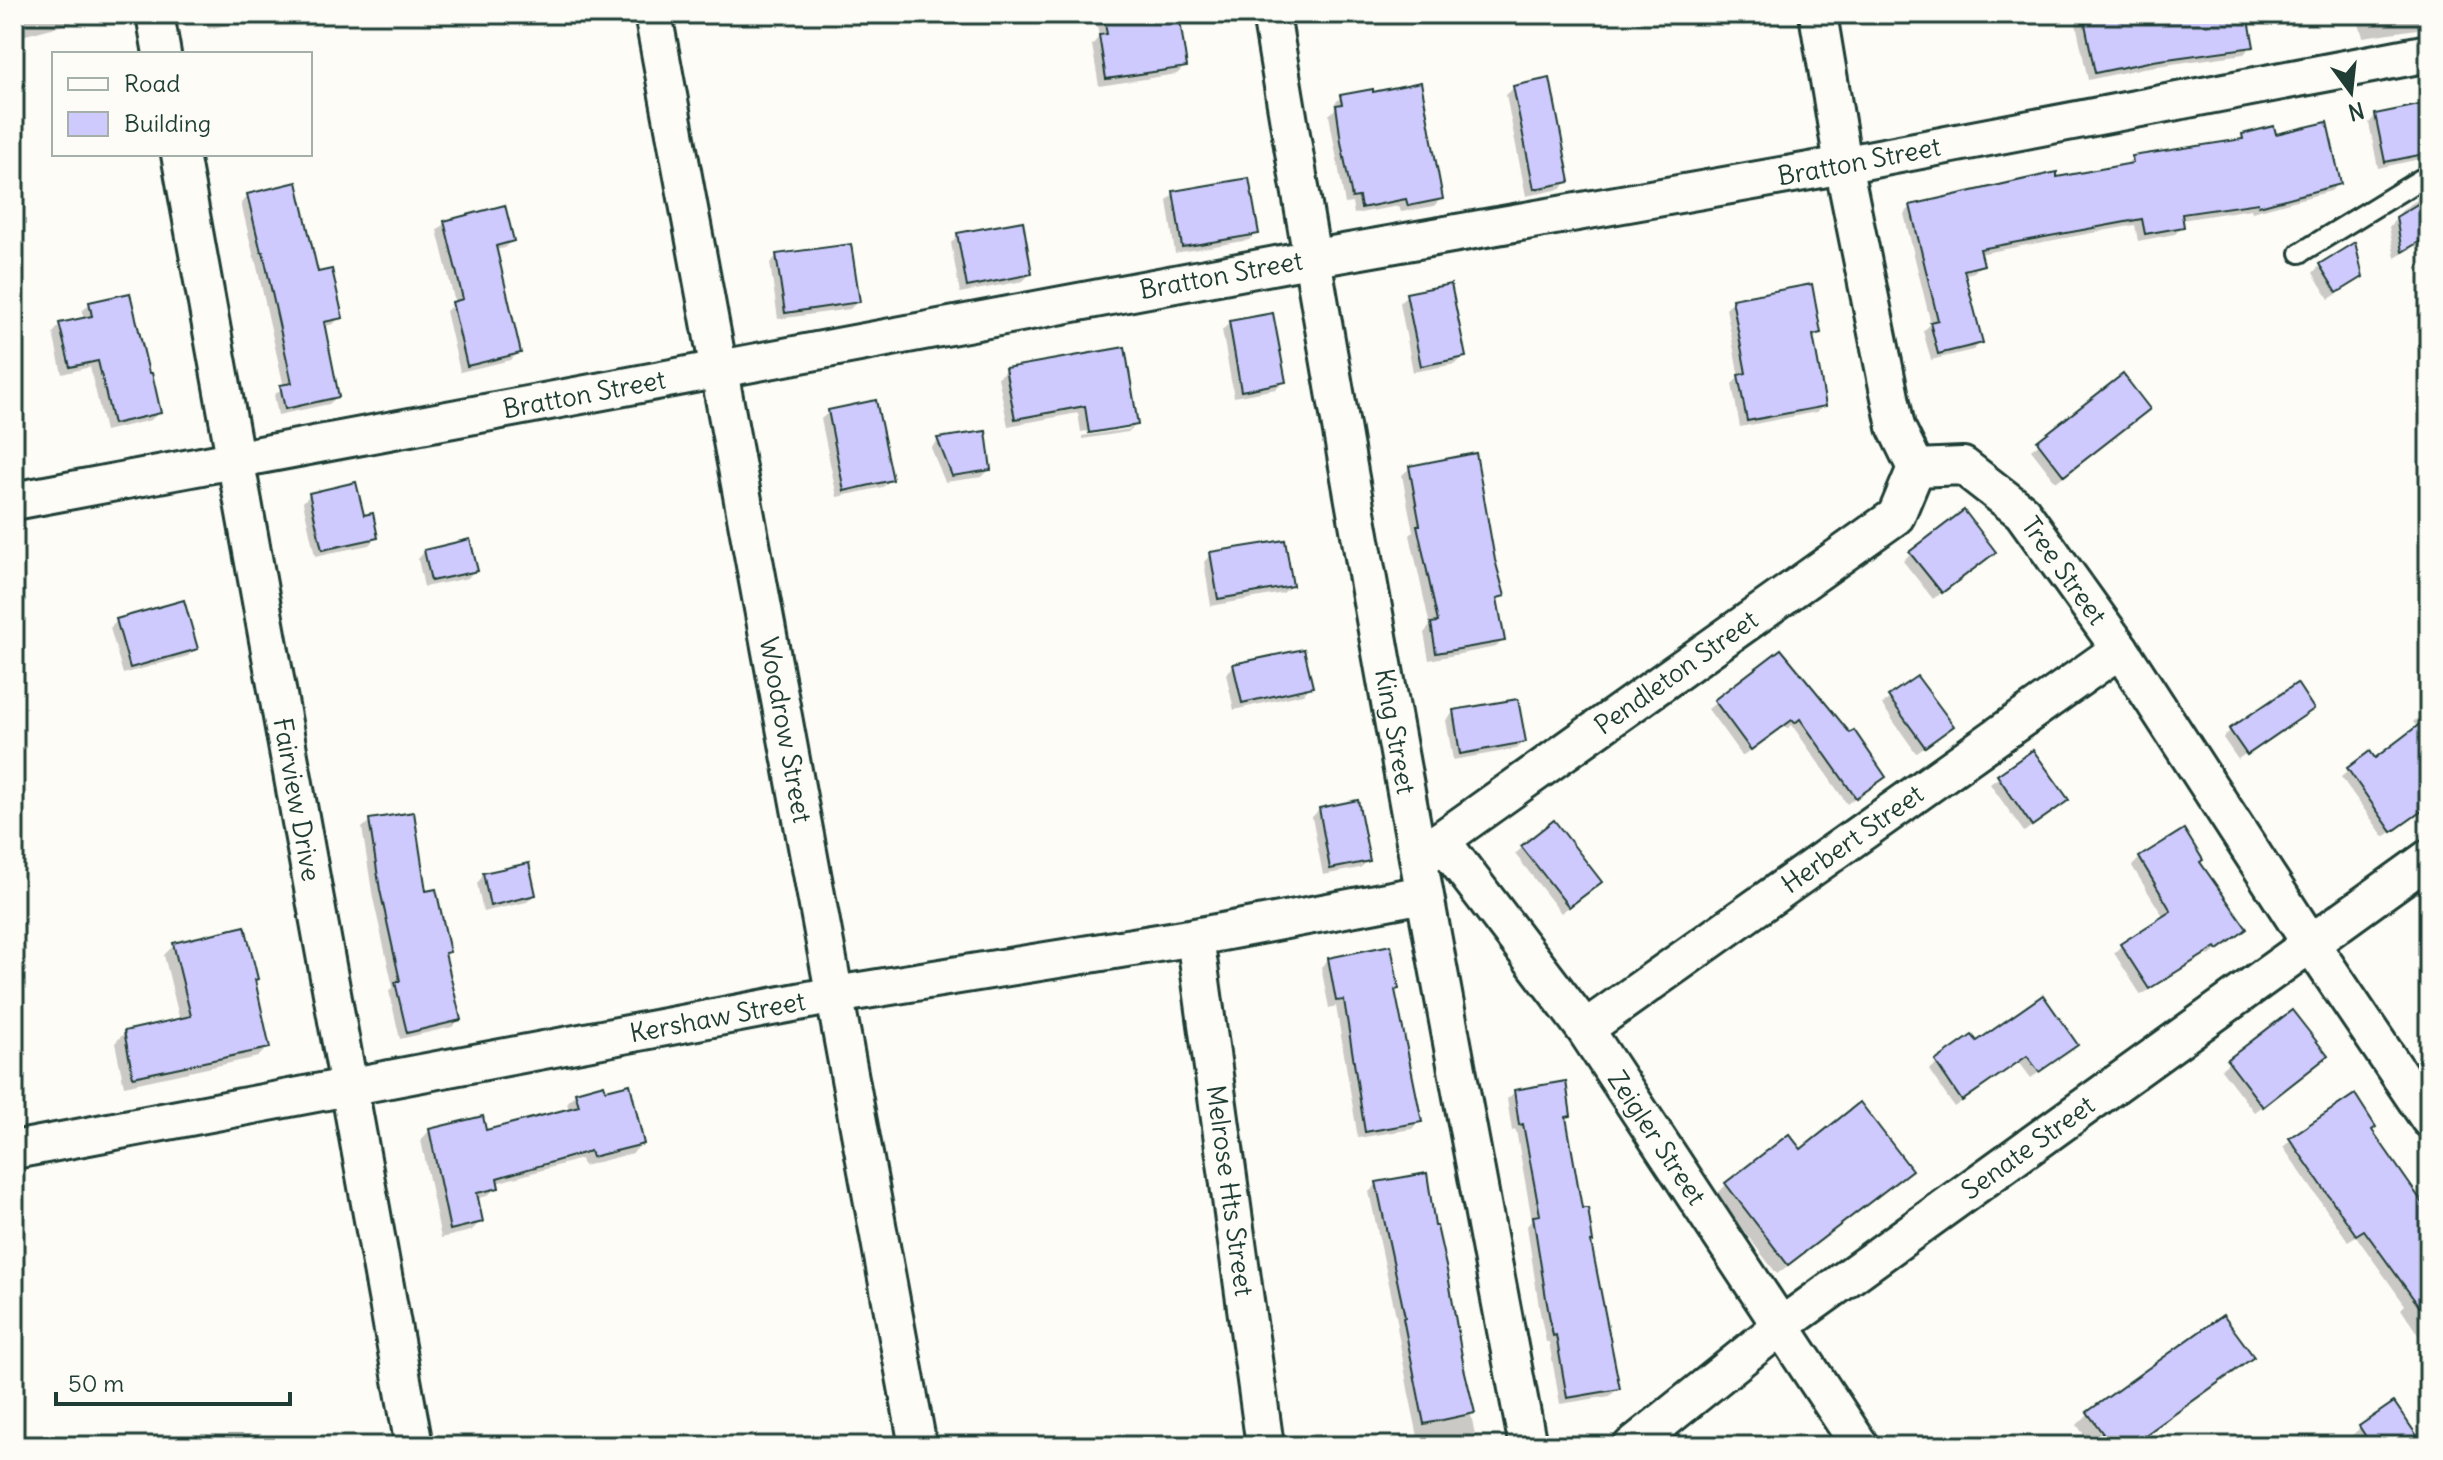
<svg xmlns="http://www.w3.org/2000/svg" width="2443" height="1460" font-family="Delius,sans-serif">
<rect width="100%" height="100%" fill="#fdfcf7"/>
<filter id="ink" filterUnits="userSpaceOnUse"><feTurbulence type="fractalNoise" baseFrequency=".0125" numOctaves="2"/><feDisplacementMap in="SourceGraphic" scale="16" xChannelSelector="R" yChannelSelector="G"/><feConvolveMatrix kernelMatrix="1 2 1 2 8 2 1 2 1" color-interpolation-filters="sRGB"/></filter>
<g filter="url(#ink)">
<g fill="#0003">
<path d="M14 14H78L79 16 71 23 14 38Z"/>
<path d="M205 14H265L261 18 208 29Z"/>
<path d="M1095 14H1170L1185 66 1177 74 1099 86 1092 45 1099 37Z"/>
<path d="M2074 14H2246L2251 46 2244 54 2143 68 2088 80Z"/>
<path d="M2356 14H2423L2424 22 2417 29 2363 37Z"/>
<path d="M1514 88 1568 181 1561 189 1526 196 1506 95Z"/>
<path d="M1341 97 1441 198 1434 206 1401 212 1399 206 1354 214 1352 203 1345 204 1329 115 1335 109 1334 104Z"/>
<path d="M2376 115 2429 122V157L2378 168 2369 123Z"/>
<path d="M2243 136 2274 137 2339 183 2331 191 2252 212 2251 209 2181 220 2182 227 2175 234 2138 241 2135 225 1979 254 1982 264 1974 272 1963 275 1980 342 1973 350 1931 360 1923 331 1931 324 1904 214 1911 207 2125 165 2133 158 2237 142Z"/>
<path d="M1174 193 1257 233 1249 240 1175 253 1167 201Z"/>
<path d="M2429 193V241L2417 248 2415 246 2395 258 2389 227 2404 208Z"/>
<path d="M248 196 341 317 333 324 322 327 337 397 329 404 278 415 274 395 284 387 255 258H254L241 203Z"/>
<path d="M445 223 512 240 505 248 495 250 519 352 511 360 460 372 446 311 455 303 437 230Z"/>
<path d="M958 235 1030 274 1023 281 960 293 951 243Z"/>
<path d="M777 256 857 302 850 309 778 319 770 263Z"/>
<path d="M2320 265 2361 276 2353 284 2329 299 2313 273Z"/>
<path d="M1407 295 1464 356 1456 364 1413 372 1400 303Z"/>
<path d="M1733 301 1819 333 1812 340 1824 405 1816 412 1740 427 1732 384 1739 377 1726 308Z"/>
<path d="M90 304 159 412 151 420 105 431 90 367 62 374 53 333 60 325 84 319 82 311Z"/>
<path d="M1230 323 1284 382 1276 389 1234 397 1222 330Z"/>
<path d="M1006 370 1136 425 1128 432 1082 439V436L1130 429V424L1081 432 1078 413 1008 426 998 377Z"/>
<path d="M2122 377 2140 416 2056 482 2031 450Z"/>
<path d="M829 412 891 480 883 487 837 497 821 419Z"/>
<path d="M938 440 989 470 982 477 945 482 931 448Z"/>
<path d="M1410 468 1493 560 1503 595 1496 602 1503 640 1496 647 1429 660 1424 633 1430 626 1410 535 1413 532 1402 475Z"/>
<path d="M310 495 362 517 376 537 369 545 315 556 303 502Z"/>
<path d="M425 551 475 570 468 578 424 587 418 559Z"/>
<path d="M1911 553 1986 559 1933 599 1903 561Z"/>
<path d="M1211 554 1291 586 1283 593 1211 606 1204 562Z"/>
<path d="M117 621 196 648 188 656 123 674 110 628Z"/>
<path d="M1780 652 1884 776 1847 804 1792 725 1787 729 1784 726 1742 756 1708 709Z"/>
<path d="M1234 666 1311 687 1303 694 1234 710 1226 674Z"/>
<path d="M1890 698 1951 726 1916 753 1882 705Z"/>
<path d="M2429 709V812L2423 816 2420 812 2384 837 2341 777 2369 754 2375 761 2417 727 2413 722Z"/>
<path d="M1454 712 1523 742 1516 749 1453 760 1446 720Z"/>
<path d="M2306 712 2238 759 2239 761 2223 738 2231 730Z"/>
<path d="M2032 753 2066 800 2024 832 1990 784Z"/>
<path d="M1320 809 1368 861 1360 868 1323 875 1312 817Z"/>
<path d="M370 821 425 894 448 951 444 955 459 1020 452 1027 400 1039 389 991 393 987 373 898 362 828Z"/>
<path d="M1523 847 1592 889 1561 913 1515 854Z"/>
<path d="M2140 858 2198 862 2237 936 2209 956 2208 954 2141 995 2114 953 2122 945 2164 918 2132 866Z"/>
<path d="M484 875 534 895 527 902 483 912 477 883Z"/>
<path d="M174 945 254 981 268 1047 258 1057 124 1086 115 1043 125 1032 180 1021 164 955Z"/>
<path d="M1329 959 1397 989 1394 992 1420 1121 1412 1129 1358 1138 1336 1006 1329 1008 1321 967Z"/>
<path d="M2291 1013 2318 1064 2254 1112 2221 1069Z"/>
<path d="M1972 1038 1976 1044 2068 1052 2031 1078 2019 1062 1954 1107 1929 1070Z"/>
<path d="M1515 1092 1569 1116 1564 1120 1580 1211 1591 1241 1618 1388 1610 1396 1560 1404 1549 1342H1546L1539 1307 1527 1226 1532 1220 1516 1130 1512 1131 1507 1099Z"/>
<path d="M576 1093 642 1143 633 1153 583 1166 581 1159 496 1183 497 1187 487 1196 476 1199 481 1221 471 1231 441 1238 421 1140 430 1130 484 1133 569 1110 567 1103Z"/>
<path d="M2370 1131 2429 1215V1351L2401 1309 2405 1305 2356 1236 2348 1241 2283 1147 2291 1140Z"/>
<path d="M1801 1152 1910 1170 1899 1180 1777 1274 1716 1195 1726 1185Z"/>
<path d="M1377 1184 1473 1413 1471 1414 1477 1446H1420L1408 1389 1397 1327 1398 1325 1369 1192Z"/>
<path d="M2223 1318 2251 1357 2240 1369 2132 1446H2092L2077 1425 2088 1414Z"/>
<path d="M2394 1405 2422 1446H2355L2349 1438 2360 1428Z"/>
</g>
<g fill="#cfcafd" stroke="#1f3d34" stroke-width="2">
<path d="M1103 14H1179L1187 67 1106 79 1099 35 1107 34Z"/>
<path d="M2083 14H2248L2254 47 2153 61 2095 73Z"/>
<path d="M1550 78 1570 182 1534 189 1513 86Z"/>
<path d="M1421 82 1443 199 1408 206 1406 199 1361 208 1359 197 1352 198 1341 142 1336 105 1342 104 1340 95 1373 89V92Z"/>
<path d="M2429 103V153L2385 162 2375 114Z"/>
<path d="M2327 122 2341 184 2259 206 2258 203 2182 214 2184 227 2145 234 2142 219 1980 249 1984 265 1964 270 1983 343 1938 354 1930 322 1938 320 1910 205 2057 172V177L2133 163 2132 156 2243 139 2242 134 2274 126 2276 134Z"/>
<path d="M1249 178 1259 234 1182 247 1173 191Z"/>
<path d="M297 182 318 272 332 269 343 318 324 322 339 397 285 409 280 385 292 383 263 252H261L247 194Z"/>
<path d="M2429 197V236L2402 252 2396 217Z"/>
<path d="M505 205 514 241 496 246 521 353 467 366 452 302 463 299 444 221Z"/>
<path d="M1023 221 1032 274 967 287 957 233Z"/>
<path d="M2355 242 2363 277 2337 293 2319 264Z"/>
<path d="M851 244 860 302 785 313 776 254Z"/>
<path d="M1451 284 1466 357 1421 366 1406 293Z"/>
<path d="M1812 284 1821 333 1813 335 1826 406 1747 421 1738 375 1746 373 1732 299Z"/>
<path d="M130 293 149 373H152L161 413 113 424 98 361 70 367 59 323 92 316 89 302Z"/>
<path d="M1273 313 1286 382 1241 391 1229 321Z"/>
<path d="M1125 347 1138 425 1089 433 1085 406 1015 419 1005 368Z"/>
<path d="M2123 374 2150 409 2064 476 2037 441Z"/>
<path d="M876 400 893 480 844 491 828 410Z"/>
<path d="M986 431 991 470 952 476 937 438Z"/>
<path d="M1476 453 1495 560 1505 596 1497 598 1505 641 1436 653 1431 623 1438 622 1417 525H1420L1409 466Z"/>
<path d="M356 482 364 515 373 513 378 538 322 550 309 493Z"/>
<path d="M1964 510 1996 552 1942 593 1909 552Z"/>
<path d="M470 539 478 571 431 581 424 550Z"/>
<path d="M1285 540 1293 586 1218 599 1210 552Z"/>
<path d="M184 600 198 649 130 668 116 619Z"/>
<path d="M1304 649 1313 687 1242 703 1233 664Z"/>
<path d="M1781 649 1850 733 1854 730 1886 777 1856 798 1800 719 1795 723 1792 720 1751 750 1714 700Z"/>
<path d="M1917 676 1954 726 1925 747 1888 696Z"/>
<path d="M2297 683 2314 709 2247 755 2229 729Z"/>
<path d="M1518 699 1526 742 1460 754 1453 710Z"/>
<path d="M2429 717V806L2392 832 2347 768 2370 751 2375 758Z"/>
<path d="M2033 750 2069 800 2032 826 1997 775Z"/>
<path d="M1358 800 1370 861 1330 869 1319 808Z"/>
<path d="M414 812 426 891 436 889 450 952 445 953 461 1020 407 1033 395 982 400 981 380 890 369 819Z"/>
<path d="M1554 820 1602 882 1569 907 1521 846Z"/>
<path d="M2184 829 2203 860 2200 862 2247 929 2218 950 2216 947 2149 989 2120 944 2171 911 2139 857Z"/>
<path d="M529 863 536 895 490 906 483 873Z"/>
<path d="M245 926 258 979 255 980 270 1048 133 1077 124 1031 191 1016 173 943Z"/>
<path d="M1391 945 1399 989 1395 990 1422 1122 1365 1132 1344 1000 1336 1001 1328 958Z"/>
<path d="M2043 995 2078 1045 2039 1072 2027 1056 1962 1101 1935 1061 1972 1035 1977 1041Z"/>
<path d="M2292 1010 2328 1056 2263 1107 2227 1060Z"/>
<path d="M1566 1081 1571 1116 1566 1117 1582 1208H1588L1593 1242H1591L1620 1389 1567 1398 1556 1335 1553 1336 1546 1298 1533 1216 1540 1215 1523 1124 1519 1125 1514 1090Z"/>
<path d="M604 1084 606 1090 630 1084 644 1144 592 1157 590 1151 497 1178 499 1188 477 1193 483 1222 450 1230 429 1129 483 1116 486 1130 579 1106 575 1092Z"/>
<path d="M2355 1094 2376 1127 2372 1130 2429 1212V1320L2364 1230 2356 1235 2289 1138Z"/>
<path d="M1860 1102 1912 1170 1788 1265 1725 1183 1789 1134 1801 1149Z"/>
<path d="M1427 1173 1435 1226H1437L1448 1275 1464 1368 1475 1413 1424 1424 1403 1318 1405 1317 1376 1182Z"/>
<path d="M2223 1315 2254 1357 2130 1446H2112L2087 1412Z"/>
<path d="M2394 1402 2424 1446H2372L2359 1426Z"/>
</g>
<g fill="none" stroke-linecap="round" stroke-linejoin="round">
<defs>
<path id="lane" d="M2300 253 2429 174"/>
<g id="street">
<path d="M155 14 162 54"/>
<path id="s1" d="M653 14 918 1446"/>
<path id="s2" d="M1271 14C1350 493 1437 970 1528 1446"/>
<path d="M1818 14 1843 164 1896 427 1916 468"/>
<path id="s3" d="M180 154 414 1446"/>
<path id="s4" d="M1916 468 1963 466 2022 512 2120 649 2311 944 2429 1119"/>
<path id="s5" d="M14 501 1287 263 1821 169 2429 53"/>
<path id="s6" d="M1441 840 1585 1029 1860 1446"/>
<path id="s7" d="M1425 857 1441 840 1896 516 1916 468"/>
<path id="s8" d="M1195 937 1265 1446"/>
<path id="s9" d="M1585 1029 2120 649"/>
<path id="s10" d="M14 1150 835 995 1195 937 1424 894"/>
<path id="s11" d="M1632 1446 1781 1326 2429 858"/>
</g>
</defs>
<use href="#lane" stroke="#1f3d34" stroke-width="24"/>
<use href="#street" stroke="#1f3d34" stroke-width="42"/>
<use href="#lane" stroke="#fdfcf7" stroke-width="18"/>
<use href="#street" stroke="#fdfcf7" stroke-width="36"/>
</g>
</g>
<g text-anchor="middle" stroke-width="7" stroke-linejoin="round" paint-order="stroke">
<g font-size="26" fill="#1f3d34" stroke="#fdfcf7">
<text dy="9" stroke="none"><textPath href="#s5" startOffset="1876">Bratton Street</textPath></text>
<text dy="9" stroke="none"><textPath href="#s5" startOffset="1228">Bratton Street</textPath></text>
<text dy="9" stroke="none"><textPath href="#s5" startOffset="580">Bratton Street</textPath></text>
<text dy="9" stroke="none"><textPath href="#s4" startOffset="194">Tree Street</textPath></text>
<text dy="9" stroke="none"><textPath href="#s7" startOffset="312">Pendleton Street</textPath></text>
<text dy="9" stroke="none"><textPath href="#s1" startOffset="728">Woodrow Street</textPath></text>
<text dy="9" stroke="none"><textPath href="#s2" startOffset="728">King Street</textPath></text>
<text dy="9" stroke="none"><textPath href="#s3" startOffset="656">Fairview Drive</textPath></text>
<text dy="9" stroke="none"><textPath href="#s9" startOffset="328">Herbert Street</textPath></text>
<text dy="9" stroke="none"><textPath href="#s10" startOffset="716">Kershaw Street</textPath></text>
<text dy="9" stroke="none"><textPath href="#s6" startOffset="368">Zeigler Street</textPath></text>
<text dy="9" stroke="none"><textPath href="#s11" startOffset="496">Senate Street</textPath></text>
<text dy="9" stroke="none"><textPath href="#s8" startOffset="256">Melrose Hts Street</textPath></text>
</g>
</g>
<rect width="2443" height="1460" fill="none" stroke="#fdfcf7" stroke-width="48"/>
<rect x="24" y="24" width="2395" height="1412" fill="none" stroke="#1f3d34" stroke-width="3" filter="url(#ink)"/>
<rect x="52" y="52" width="260" height="104" fill="#fdfcf7" stroke="#a4b0a9" stroke-width="2"/>
<rect x="68" y="78" width="40" height="12" fill="#fdfcf7" stroke="#a4b0a9" stroke-width="2"/>
<text x="124" y="92" font-size="24" fill="#1f3d34">Road</text>
<rect x="68" y="112" width="40" height="24" fill="#cfcafd" stroke="#a4b0a9" stroke-width="2"/>
<text x="124" y="132" font-size="24" fill="#1f3d34">Building</text>
<g transform="translate(2351 92) rotate(165)" stroke="#fdfcf7" stroke-width="6" paint-order="stroke">
<path d="M0-6L14 30L0 20L-14 30Z" fill="#1f3d34"/>
<text y="-12" font-size="22" font-weight="bold" text-anchor="middle" fill="#1f3d34">N</text>
</g>
<path d="M56 1392v12h234v-12" fill="none" stroke="#1f3d34" stroke-width="4"/>
<text x="68" y="1392" font-size="24" fill="#1f3d34" stroke="#fdfcf7" stroke-width="6" paint-order="stroke">50 m</text>
</svg>
